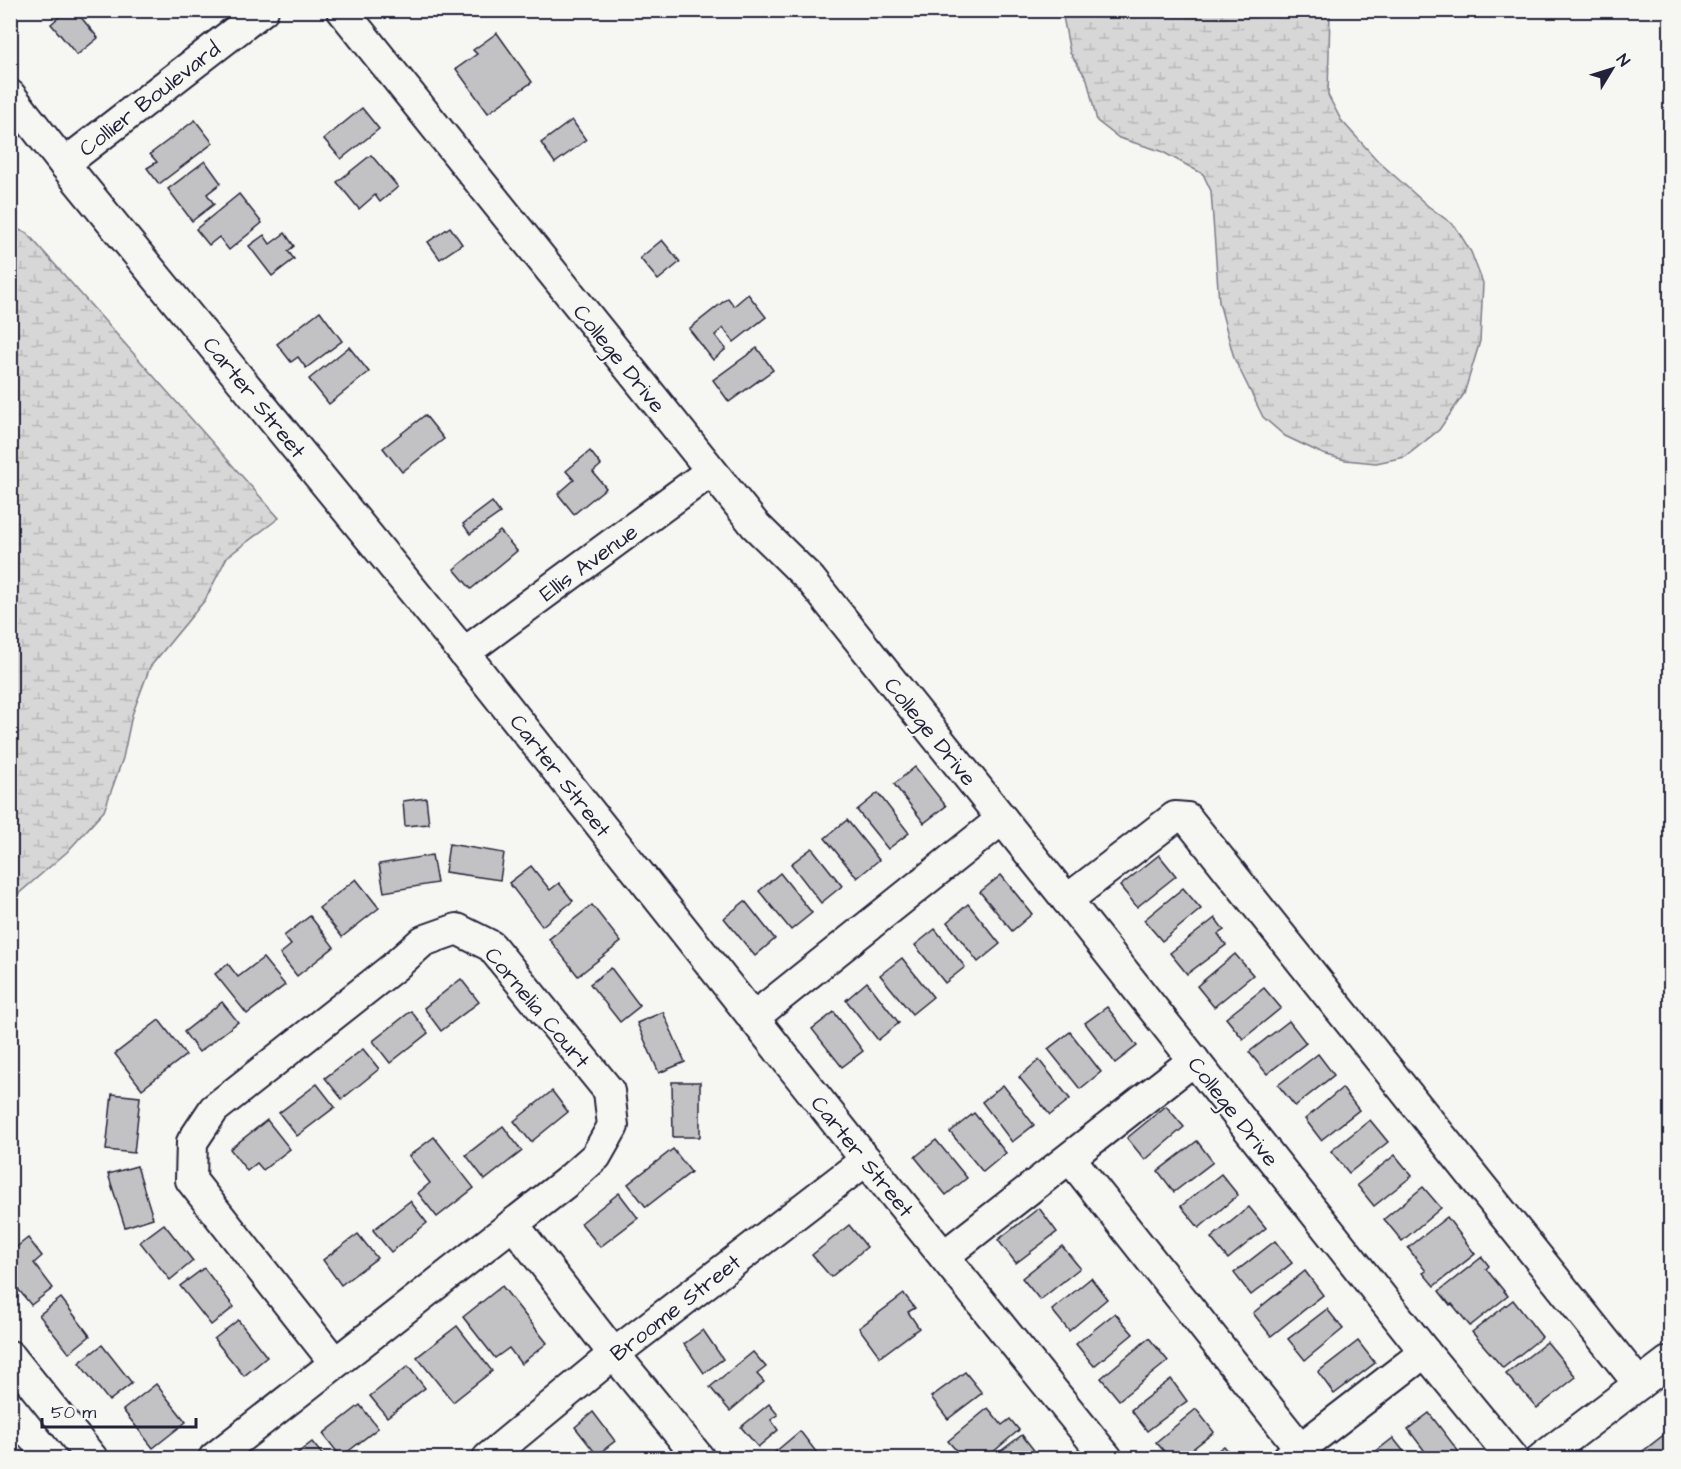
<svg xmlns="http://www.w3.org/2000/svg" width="1681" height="1469" font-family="'Architects Daughter',sans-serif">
<defs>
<pattern id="wetland-marsh" width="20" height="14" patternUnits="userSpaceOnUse" patternTransform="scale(1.5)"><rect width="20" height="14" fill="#d7d7d7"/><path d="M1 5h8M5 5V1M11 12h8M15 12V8" fill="none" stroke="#b8b8b9"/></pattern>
</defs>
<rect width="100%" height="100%" fill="#f6f6f2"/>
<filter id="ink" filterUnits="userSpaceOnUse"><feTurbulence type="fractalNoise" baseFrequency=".0167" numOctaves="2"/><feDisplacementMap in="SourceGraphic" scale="12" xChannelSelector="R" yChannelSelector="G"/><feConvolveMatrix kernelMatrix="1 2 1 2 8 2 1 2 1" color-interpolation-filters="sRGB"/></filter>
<g filter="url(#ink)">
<g fill="url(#wetland-marsh)" stroke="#7c7c89" stroke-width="1.5">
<path d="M1062 11H1330L1328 95 1341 120 1378 161 1428 206 1455 226 1471 252 1483 283 1480 341 1464 394 1439 430 1405 457 1376 463 1345 460 1323 454 1285 436 1263 417 1234 358 1219 302 1211 191 1203 174 1161 151 1119 138 1097 121 1087 79 1070 53Z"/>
<path d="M11 227 27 233 279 518 227 557 205 600 150 667 132 715 123 758 104 811 67 852 11 900Z"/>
</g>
<g fill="#c2c2c4" stroke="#22223b" stroke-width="1.5">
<path d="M67 10H75L98 38 77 55 51 24Z"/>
<path d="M497 33 532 82 488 113 456 69 477 54 473 50Z"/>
<path d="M362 108 379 129 341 159 324 139Z"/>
<path d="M195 120 213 143 159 184 147 168 157 162 150 154Z"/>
<path d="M572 120 586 140 555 163 541 143Z"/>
<path d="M371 155 398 187 380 202 375 195 359 209 337 182Z"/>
<path d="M205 161 221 183 207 194 214 204 192 221 168 189Z"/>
<path d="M239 194 262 223 229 250 219 237 209 245 196 229Z"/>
<path d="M450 227 462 244 440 259 428 242Z"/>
<path d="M285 233 294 246 288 251 294 259 272 276 249 246 264 235 270 244Z"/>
<path d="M662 240 680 262 658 280 640 258Z"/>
<path d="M748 294 766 317 734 342 723 328 715 335 726 349 713 360 689 329 728 298 734 306Z"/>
<path d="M320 311 342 341 306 368 298 357 291 362 277 344Z"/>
<path d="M349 347 369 372 329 404 309 379Z"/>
<path d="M757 348 773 370 729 402 713 380Z"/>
<path d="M425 415 444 439 402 472 383 448Z"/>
<path d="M590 451 601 465 593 472 606 488 574 514 558 494 574 480 566 471Z"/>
<path d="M492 502 500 513 470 534 463 524Z"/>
<path d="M500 531 517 551 471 589 454 569Z"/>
<path d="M915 767 946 806 924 823 894 784Z"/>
<path d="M878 793 909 833 888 849 857 810Z"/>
<path d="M426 798 429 824 405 826 403 801Z"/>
<path d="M847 820 879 860 857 878 825 838Z"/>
<path d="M449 844 504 853 500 880 445 872Z"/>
<path d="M812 848 842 886 821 903 791 864Z"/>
<path d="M432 855 437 883 384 892 379 864Z"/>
<path d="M1159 855 1176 876 1137 907 1120 886Z"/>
<path d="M531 866 550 890 559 883 573 901 542 926 509 883Z"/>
<path d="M780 873 812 913 791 930 759 891Z"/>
<path d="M1001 875 1032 914 1012 931 980 892Z"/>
<path d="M356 879 379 908 342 937 319 908Z"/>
<path d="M1183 888 1201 909 1162 941 1144 920Z"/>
<path d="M745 901 775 939 755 956 724 918Z"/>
<path d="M968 904 1000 944 978 962 947 922Z"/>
<path d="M592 905 621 942 578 976 549 939Z"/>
<path d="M310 916 334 947 297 976 280 954 291 945 284 936Z"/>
<path d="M1215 918 1224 930 1218 934 1226 945 1187 974 1170 953Z"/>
<path d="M935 929 965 967 945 983 915 945Z"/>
<path d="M1235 954 1253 975 1214 1007 1197 986Z"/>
<path d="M263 958 285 985 247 1014 215 974 228 964 238 977Z"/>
<path d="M902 958 933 997 912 1014 880 975Z"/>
<path d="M611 968 640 1006 620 1022 590 984Z"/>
<path d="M461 979 479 1002 441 1031 424 1008Z"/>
<path d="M867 982 899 1023 878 1040 846 1000Z"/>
<path d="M1264 988 1281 1008 1243 1039 1226 1018Z"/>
<path d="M222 1002 238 1022 199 1052 184 1032Z"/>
<path d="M1107 1007 1137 1046 1115 1063 1085 1023Z"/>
<path d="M411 1011 428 1033 390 1063 373 1041Z"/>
<path d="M663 1012 685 1062 659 1073 637 1023Z"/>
<path d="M834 1012 863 1051 842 1067 812 1029Z"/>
<path d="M159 1020 186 1055 142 1089 115 1054Z"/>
<path d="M1289 1021 1306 1043 1267 1074 1249 1052Z"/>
<path d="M1070 1032 1101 1072 1080 1089 1048 1049Z"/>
<path d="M363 1049 379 1069 342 1099 325 1078Z"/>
<path d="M1318 1054 1334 1075 1295 1106 1278 1085Z"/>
<path d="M1039 1060 1070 1099 1050 1115 1019 1077Z"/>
<path d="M672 1082H700V1137H673Z"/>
<path d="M317 1084 335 1107 297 1136 279 1113Z"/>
<path d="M1003 1085 1034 1125 1012 1142 982 1102Z"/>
<path d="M1342 1088 1359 1110 1321 1140 1305 1119Z"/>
<path d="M552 1091 568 1112 531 1142 514 1121Z"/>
<path d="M112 1094 140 1097 134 1153 106 1150Z"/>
<path d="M1166 1106 1184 1127 1145 1160 1127 1138Z"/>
<path d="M974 1113 1006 1153 983 1172 950 1132Z"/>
<path d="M267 1120 290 1149 263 1170 257 1163 247 1171 230 1149Z"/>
<path d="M1370 1120 1388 1142 1349 1173 1331 1151Z"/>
<path d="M503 1126 522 1151 485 1180 466 1155Z"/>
<path d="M434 1137 474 1188 437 1217 418 1193 430 1183 409 1156Z"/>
<path d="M936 1140 967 1178 946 1195 915 1157Z"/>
<path d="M1197 1141 1213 1162 1174 1192 1158 1171Z"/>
<path d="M673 1149 691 1172 646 1207 628 1184Z"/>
<path d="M1395 1155 1412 1176 1374 1206 1357 1185Z"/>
<path d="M137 1166 153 1218 125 1227 108 1174Z"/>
<path d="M1221 1174 1238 1195 1199 1228 1181 1206Z"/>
<path d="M1423 1187 1441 1208 1402 1241 1384 1219Z"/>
<path d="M619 1193 638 1218 600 1247 581 1223Z"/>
<path d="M410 1201 427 1223 391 1252 373 1230Z"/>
<path d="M1249 1207 1266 1228 1228 1259 1211 1238Z"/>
<path d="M1039 1208 1057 1232 1016 1263 998 1240Z"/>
<path d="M1447 1217 1475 1254 1434 1286 1423 1273 1426 1271 1408 1248Z"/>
<path d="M164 1224 193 1261 170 1280 140 1242Z"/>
<path d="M849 1225 867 1247 831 1277 812 1255Z"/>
<path d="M358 1234 377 1258 341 1285 323 1260Z"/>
<path d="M28 1238 42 1256 34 1263 53 1288 31 1305 10 1279V1252Z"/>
<path d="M1275 1241 1292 1263 1251 1295 1234 1273Z"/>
<path d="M1062 1246 1080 1268 1040 1300 1022 1278Z"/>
<path d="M1482 1257 1489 1266 1486 1269 1508 1296 1470 1326 1452 1304 1450 1305 1439 1291Z"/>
<path d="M204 1268 234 1307 211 1325 180 1286Z"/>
<path d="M1305 1271 1323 1295 1271 1336 1253 1313Z"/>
<path d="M1091 1278 1107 1299 1069 1331 1052 1310Z"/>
<path d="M502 1286 547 1343 521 1364 509 1348 495 1358 463 1317Z"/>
<path d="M904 1294 915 1308 908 1312 919 1328 880 1357 859 1328Z"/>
<path d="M61 1298 90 1336 69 1353 39 1315Z"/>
<path d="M1513 1300 1542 1337 1503 1368 1472 1332Z"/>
<path d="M1327 1309 1343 1329 1305 1360 1288 1339Z"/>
<path d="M1115 1313 1133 1334 1094 1366 1076 1344Z"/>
<path d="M238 1320 267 1357 244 1376 214 1339Z"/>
<path d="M457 1326 492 1371 453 1402 417 1357Z"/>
<path d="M703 1330 723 1359 704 1373 684 1344Z"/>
<path d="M1149 1338 1168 1361 1119 1400 1101 1378Z"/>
<path d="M1358 1341 1375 1363 1334 1394 1318 1372Z"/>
<path d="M1547 1342 1576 1377 1537 1408 1519 1387 1518 1388 1506 1374Z"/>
<path d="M102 1345 132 1383 109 1401 79 1363Z"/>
<path d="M753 1352 766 1367 757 1374 764 1382 730 1411 710 1387Z"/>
<path d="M408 1366 425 1388 387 1417 370 1396Z"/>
<path d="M965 1372 982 1393 948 1419 931 1397Z"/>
<path d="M1171 1379 1187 1401 1147 1431 1131 1410Z"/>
<path d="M156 1384 186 1422 153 1448 123 1410Z"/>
<path d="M769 1404 778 1415 771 1420 778 1430 758 1447 741 1427Z"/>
<path d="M360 1405 378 1428 341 1457 323 1434Z"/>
<path d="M988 1408 1002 1425 1010 1419 1019 1430 986 1458H963L948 1441Z"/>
<path d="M1196 1409 1214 1432 1181 1458H1170L1156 1442Z"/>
<path d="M593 1412 615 1441 597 1455 575 1427Z"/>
<path d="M1429 1413 1459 1452 1451 1458H1430L1408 1429Z"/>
<path d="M1670 1430V1458H1634Z"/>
<path d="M800 1431 817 1453 810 1458H768Z"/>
<path d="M1022 1435 1040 1458H1006L1001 1451Z"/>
<path d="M1393 1438 1409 1458H1372L1370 1456Z"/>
<path d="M312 1442 325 1458H291Z"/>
<path d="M17 1443 30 1458H10V1448Z"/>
<path d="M1224 1446 1234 1458H1207Z"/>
</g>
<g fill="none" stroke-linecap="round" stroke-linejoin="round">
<defs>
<g id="minor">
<path d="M342 10 755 525 811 580 1067 900 1425 1352 1512 1458"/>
<path d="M10 95 64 164 464 653 866 1160 1107 1458"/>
<path d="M64 164 263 10"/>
<path d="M464 653 711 471"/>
<path d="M1067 900 1175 817 1187 818 1639 1384"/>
<path d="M753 1018 1002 819"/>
<path d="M1070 1158 1300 1448"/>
<path d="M513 1224 614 1354 699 1458"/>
<path d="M944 1256 1194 1060"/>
<path d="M10 1356 92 1458"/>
<path d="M214 1458 568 1181 596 1156 613 1126 609 1091 491 946 457 929 423 941 394 967 214 1109 192 1142 191 1180 335 1363"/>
<path d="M488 1458 614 1354 866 1160"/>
<path d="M1288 1458 1425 1352"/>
<path d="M1542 1458 1668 1362"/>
</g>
</defs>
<use href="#minor" stroke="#22223b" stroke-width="34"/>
<use href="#minor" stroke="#f6f6f2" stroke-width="30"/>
</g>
</g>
<g text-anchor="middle" stroke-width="4.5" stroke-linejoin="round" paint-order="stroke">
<g font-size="22" fill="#22223b" stroke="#f6f6f2">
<text transform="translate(149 98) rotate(-38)" y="8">Collier Boulevard</text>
<text transform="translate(620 358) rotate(51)" y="8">College Drive</text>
<text transform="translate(255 397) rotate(51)" y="8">Carter Street</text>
<text transform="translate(588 562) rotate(-36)" y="8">Ellis Avenue</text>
<text transform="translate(931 731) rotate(51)" y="8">College Drive</text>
<text transform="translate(561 775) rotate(52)" y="8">Carter Street</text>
<text transform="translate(538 1007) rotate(50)" y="8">Cornelia Court</text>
<text transform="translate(1234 1111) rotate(52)" y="8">College Drive</text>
<text transform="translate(863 1156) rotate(51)" y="8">Carter Street</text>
<text transform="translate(675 1307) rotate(-38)" y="8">Broome Street</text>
</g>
</g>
<rect width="1681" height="1469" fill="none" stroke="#f6f6f2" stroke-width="36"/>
<rect x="18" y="18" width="1645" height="1433" fill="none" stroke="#22223b" stroke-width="2" filter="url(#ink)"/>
<g transform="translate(1612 69) rotate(52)" stroke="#f6f6f2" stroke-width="4.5" paint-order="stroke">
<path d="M0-4.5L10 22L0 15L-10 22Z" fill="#22223b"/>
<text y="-9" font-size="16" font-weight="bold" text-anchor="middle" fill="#22223b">N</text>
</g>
<path d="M42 1418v9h154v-9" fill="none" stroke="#22223b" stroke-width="3"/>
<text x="51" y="1418" font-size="18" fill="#22223b" stroke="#f6f6f2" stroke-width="4.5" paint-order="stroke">50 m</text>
</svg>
